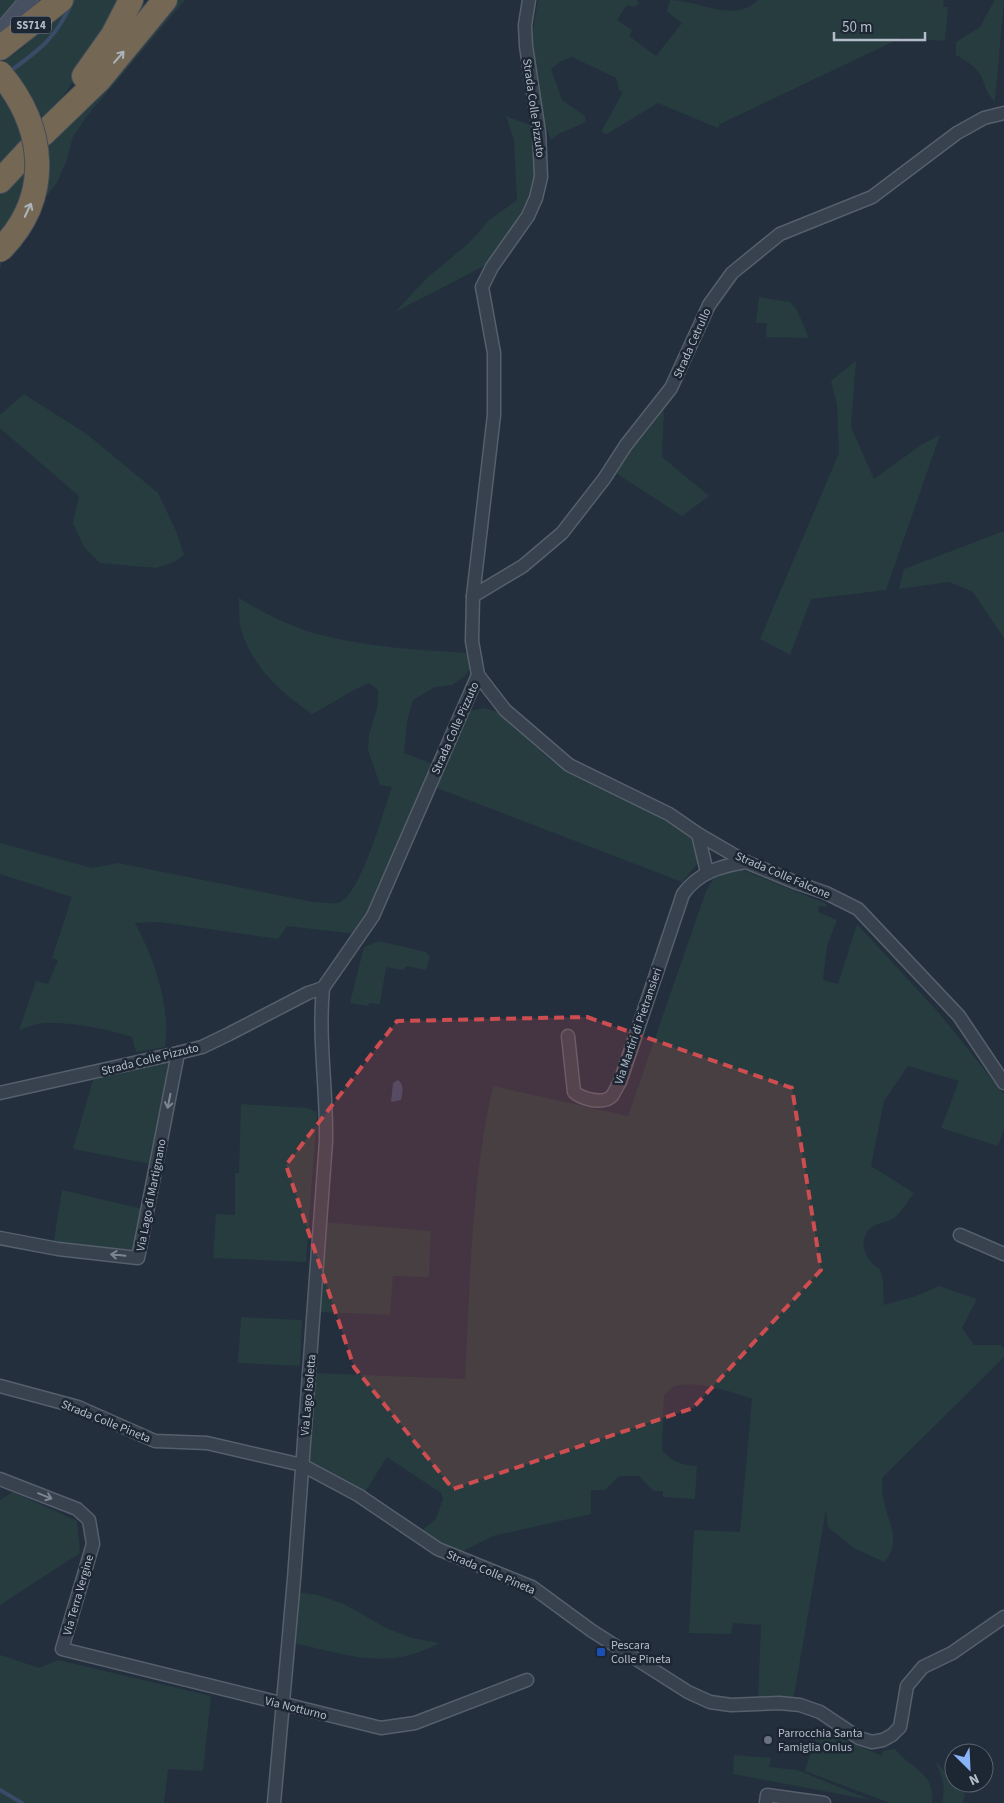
<svg xmlns="http://www.w3.org/2000/svg" width="1004" height="1803" font-family="'Source Sans 3',sans-serif">
<rect width="100%" height="100%" fill="#242f3e"/>
<g fill="#263c3f">
<path d="M0 0H21L0 27Z"/>
<path d="M49 0H118L91 55 59 102 0 166V64L25 46Z"/>
<path d="M171 0H185L87 116 73 137 66 162 57 183 45 198 33 224 3 261 0 269V192Z"/>
<path d="M538 0H637L639 4 633 7 627 5 617 20 632 30 629 36 656 56 682 23 667 11 670 0C698 0 734 24 758 0H944L943 7H948L945 41 901 38 720 124 718 128 658 103 607 134 601 132 623 92 619 90 616 78 572 57 561 61 551 69 562 100 585 116V122C574 129 561 130 551 140L544 120 530 50Z"/>
<path d="M995 0H1004L995 101C986 94 986 86 981 76 976 66 965 60 956 55V42L980 27Z"/>
<path d="M506 116 530 125 536 147V180L518 231 486 265 395 312 428 277 469 243 488 221 517 200 514 140Z"/>
<path d="M759 297 790 302 797 310 809 338 766 337 767 323H756Z"/>
<path d="M856 361 851 427 874 479 921 445 940 435 886 590 811 599 790 655 760 639 839 453 837 404 831 381Z"/>
<path d="M24 394 88 435 158 493 176 531 184 555 174 562 156 568 100 563 84 547 73 523 79 496 0 428V415Z"/>
<path d="M664 409 662 457 709 496 682 516 614 472Z"/>
<path d="M1004 531V638L973 592 949 582 899 589 904 569Z"/>
<path d="M239 598C262 612 288 626 314 633 363 647 419 650 469 653L472 664 465 676 452 685 435 687 413 700 407 721 404 753 438 766 370 915 356 934 287 926 278 939 160 922 135 923C154 958 171 1006 165 1047L136 1052 132 1037C107 1029 77 1023 50 1023 40 1022 29 1027 19 1030L36 981 48 984 58 960 52 958 72 897 0 874V843L92 868 118 863 313 902C320 902 333 905 340 902 362 892 383 811 392 787L380 785 368 750 369 735 377 709 378 690 369 683C349 691 332 704 312 714 281 693 249 664 240 625 239 617 239 607 239 598Z"/>
<path d="M485 708 503 714 549 759 571 773 676 824C690 835 698 844 698 863L682 882 432 786 468 711Z"/>
<path d="M740 869 827 904 826 907 819 906 818 912 837 920 827 946 823 980 838 984 857 924 939 1013 1004 1094V1129L998 1146 941 1128 959 1081 908 1066 884 1101 871 1166 914 1193C908 1201 902 1211 894 1218 888 1223 878 1222 872 1227 856 1240 865 1261 880 1269L883 1282 884 1305 916 1296 939 1286 977 1299 962 1328 974 1345H1001L1004 1348V1357L882 1478C882 1486 882 1495 884 1502 889 1525 902 1542 884 1562L854 1548 828 1527 826 1510 793 1701 758 1700 761 1625 733 1623 731 1634 689 1633 694 1530 740 1532 752 1399C733 1392 693 1379 673 1387 670 1388 667 1393 664 1395L662 1450C672 1462 682 1465 697 1466L695 1499 663 1497V1491H653L639 1476H619L605 1490H591V1514L493 1536 459 1553 419 1533 436 1519 443 1499 441 1493 387 1457 363 1495 308 1463 315 1373 465 1379C470 1281 471 1182 493 1086L628 1116 706 891 716 875Z"/>
<path d="M379 941 426 952 430 957 426 970 406 966 404 970 386 967 380 1004 369 1003 368 1006 350 1003 364 947Z"/>
<path d="M172 1061 151 1164 73 1149 93 1080Z"/>
<path d="M241 1104 308 1108 317 1112 306 1262 213 1258 216 1214 235 1215V1173H239Z"/>
<path d="M62 1190 143 1209 137 1242 128 1254 53 1246Z"/>
<path d="M324 1222 431 1231 429 1277 393 1276 390 1315 320 1312Z"/>
<path d="M241 1317 302 1320 300 1366 238 1363Z"/>
<path d="M13 1492 77 1521 80 1553 0 1605V1500Z"/>
<path d="M297 1592 318 1595 346 1605 386 1628 412 1638 439 1643C388 1672 346 1654 293 1643Z"/>
<path d="M0 1655 39 1668 58 1660 211 1696 203 1771 168 1769 164 1803H0Z"/>
<path d="M818 1729 882 1756 883 1751 895 1749C911 1770 934 1770 932 1803H890L805 1771Z"/>
<path d="M734 1755 771 1758 769 1767 797 1770 871 1800 733 1774Z"/>
<path d="M934 1759 944 1771 948 1781 954 1770V1783H967L963 1803H942C946 1787 942 1773 934 1759Z"/>
</g>
<path fill="#394c67" d="M398 1080C404 1084 403 1093 401 1100L391 1102 393 1083Z"/>
<g fill="none" stroke-linecap="round" stroke-linejoin="round">
<g stroke="#394c67" stroke-width="4">
<path d="M9 72C41 49 57 37 73 0"/>
<path d="M0 1790 22 1803"/>
</g>
<defs>
<g id="street">
<path d="M473 596 523 566 562 533 604 479 626 445 671 388 709 305 732 273 780 234 872 197 957 133 984 118 1004 113"/>
<path d="M478 675 505 710 569 765 669 814 698 834 746 862 797 883 826 893 858 909 959 1016 1004 1083"/>
<path d="M698 834 707 872"/>
<path d="M568 1036 574 1092C582 1099 603 1105 612 1096 615 1092 617 1086 620 1082L683 894C699 872 721 866 746 862"/>
<path d="M0 1093 178 1053 202 1047 229 1034 308 993 323 988 373 916 478 675 472 641 473 596 494 415V353L482 287 492 267 528 216 536 198 541 177 539 132 526 46 525 25 529 0"/>
<path d="M960 1235 1004 1254"/>
<path d="M0 1238 58 1249 138 1258 178 1053"/>
<path d="M0 1386 78 1407 155 1441 207 1443 302 1465 358 1495 438 1549 532 1587 592 1631 688 1692 710 1702 731 1705 779 1703 800 1705 820 1712 859 1738 872 1742 883 1740 892 1735 900 1727 907 1686 923 1667 952 1653 1004 1617"/>
<path d="M0 1479 77 1509 89 1520 93 1544 62 1649 381 1728 415 1723 527 1680"/>
<path d="M274 1803 294 1579 326 1141C327 1090 318 1039 323 988"/>
<path d="M766 1803 767 1795 824 1803"/>
</g>
<path id="secondary" d="M0 34 29 0"/>
<g id="highway">
<path d="M0 48 61 0"/>
<path d="M84 76 113 35 131 0"/>
<path d="M43 134 100 79 165 0"/>
<path d="M0 181 29 150"/>
</g>
</defs>
<use href="#street" stroke="#565f6c" stroke-width="15"/>
<use href="#secondary" stroke="#565f6c" stroke-width="20"/>
<use href="#highway" stroke="#434c59" stroke-width="26"/>
<use href="#street" stroke="#38414e" stroke-width="12"/>
<use href="#secondary" stroke="#465061" stroke-width="18"/>
<use href="#highway" stroke="#746855" stroke-width="24"/>
<defs>
<path id="highway-bridge" d="M0 73C46 128 53 197 0 250"/>
</defs>
<use href="#highway-bridge" stroke="#434c59" stroke-width="26" stroke-linecap="butt"/>
<use href="#highway-bridge" stroke="#746855" stroke-width="24"/>
</g>
<defs><path id="oneway-shaft" d="M-6 0H5M1.5-3L5.5 0L1.5 3" fill="none" stroke-width="1.6" stroke-linecap="round" stroke-linejoin="round" transform="scale(1.25)"/></defs>
<g stroke="#aeb4bd">
<use href="#oneway-shaft" transform="translate(119 57) rotate(-49)"/>
<use href="#oneway-shaft" transform="translate(28 210) rotate(-65)"/>
</g>
<g stroke="#7c8592">
<use href="#oneway-shaft" transform="translate(169 1101) rotate(101)"/>
<use href="#oneway-shaft" transform="translate(118 1255) rotate(-174)"/>
<use href="#oneway-shaft" transform="translate(45 1496) rotate(22)"/>
</g>
<path fill="#ce4d50" fill-opacity="0.2" stroke="#ce4d50" stroke-width="4" stroke-dasharray="10 6" stroke-linejoin="round" d="M587 1017 792 1088 821 1270 693 1408 453 1489 354 1367 286 1165 397 1021Z"/>
<rect fill="#1a4fb4" stroke="#1d2633" stroke-width="2" x="596" y="1647" width="10" height="10" rx="2.5"/>
<circle fill="#6b7280" stroke="#1d2633" stroke-width="2" cx="768" cy="1740" r="5"/>
<g text-anchor="middle" stroke-width="5" stroke-linejoin="round" paint-order="stroke">
<rect fill="#1d2633" stroke="#878f9c" stroke-width="1" x="11" y="16.5" width="40" height="17" rx="4"/>
<g font-size="11" font-weight="bold" fill="#b4bcc9">
<text x="31" y="29">SS714</text>
</g>
<g font-size="12" fill="#b4bcc9" stroke="#1d2633">
<text transform="translate(534 108) rotate(82)" y="4">Strada Colle Pizzuto</text>
<text transform="translate(692 343) rotate(-66)" y="4">Strada Cetrullo</text>
<text transform="translate(455 728) rotate(-66)" y="4">Strada Colle Pizzuto</text>
<text transform="translate(783 875) rotate(23)" y="4">Strada Colle Falcone</text>
<text transform="translate(638 1026) rotate(-71)" y="4">Via Martiri di Pietransieri</text>
<text transform="translate(150 1059) rotate(-14)" y="4">Strada Colle Pizzuto</text>
<text transform="translate(151 1195) rotate(-79)" y="4">Via Lago di Martignano</text>
<text transform="translate(308 1395) rotate(-85)" y="4">Via Lago Isoletta</text>
<text transform="translate(106 1421) rotate(22)" y="4">Strada Colle Pineta</text>
<text transform="translate(491 1572) rotate(23)" y="4">Strada Colle Pineta</text>
<text transform="translate(78 1595) rotate(-74)" y="4">Via Terra Vergine</text>
<text transform="translate(296 1708) rotate(14)" y="4">Via Notturno</text>
</g>
<g font-size="12" fill="#b4bcc9" stroke="#1d2633" text-anchor="start">
<text x="611" y="1649">Pescara<tspan x="611" dy="14">Colle Pineta</tspan></text>
<text x="778" y="1737">Parrocchia Santa<tspan x="778" dy="14">Famiglia Onlus</tspan></text>
</g>
</g>
<g transform="translate(969 1768) rotate(156)"><circle r="24" fill="#1d2633" stroke="#59626f"/>
<path d="M0-4L9 19L0 12L-9 19Z" fill="#8ab4f8"/>
<text y="-8" font-size="14" font-weight="bold" text-anchor="middle" fill="#b4bcc9">N</text>
</g>
<path d="M834 32v8h91v-8" fill="none" stroke="#b4bcc9" stroke-width="2.5"/>
<text x="842" y="32" font-size="15" fill="#b4bcc9" stroke="#1d2633" stroke-width="4" paint-order="stroke">50 m</text>
</svg>
